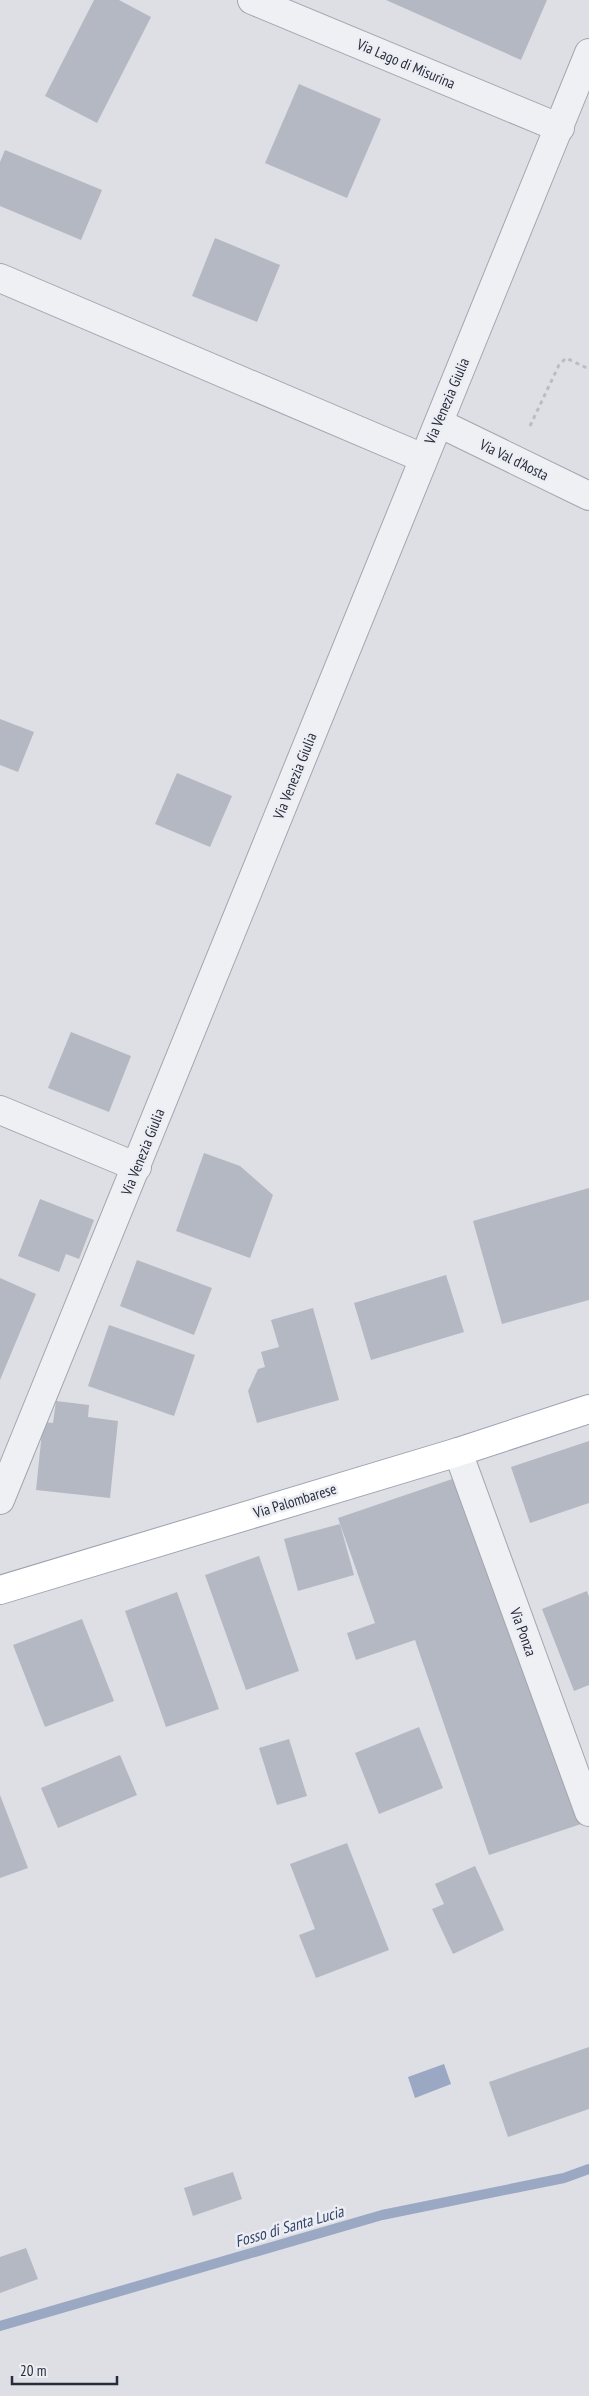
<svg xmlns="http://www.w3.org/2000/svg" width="589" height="2396" font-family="'PT Sans Narrow',sans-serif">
<rect width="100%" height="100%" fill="#dddfe5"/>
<path fill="#9aa8c3" d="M444 2064 451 2084 415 2098 408 2077Z"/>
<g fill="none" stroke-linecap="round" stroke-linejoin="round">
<path stroke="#9aa8c3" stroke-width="10" d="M0 2326 382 2215 564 2178 589 2169"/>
</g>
<g fill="#b4b8c2">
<path d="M94 0H119L151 17 97 123 45 96Z"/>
<path d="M386 0H547L521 60Z"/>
<path d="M299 84 381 119 347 198 265 163Z"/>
<path d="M5 150 102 190 81 240 0 206V162Z"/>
<path d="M215 238 280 265 257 322 192 296Z"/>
<path d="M0 719 34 732 18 772 0 765Z"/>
<path d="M177 773 232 796 210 847 155 824Z"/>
<path d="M71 1032 131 1056 109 1112 48 1088Z"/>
<path d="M204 1153 240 1166 273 1195 250 1258 176 1231Z"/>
<path d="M589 1188V1300L502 1324 473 1221Z"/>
<path d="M40 1199 94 1220 79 1259 66 1254 59 1272 18 1256Z"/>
<path d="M137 1260 212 1288 194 1335 120 1306Z"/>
<path d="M446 1275 464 1332 371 1360 354 1303Z"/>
<path d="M0 1278 36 1294 0 1380Z"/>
<path d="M313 1308 339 1400 257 1423 248 1391 258 1369 265 1367 261 1352 279 1347 271 1320Z"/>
<path d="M109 1325 195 1355 174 1416 88 1386Z"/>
<path d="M56 1401 89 1405 88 1417 118 1421 110 1498 36 1490 43 1422 53 1423Z"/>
<path d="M589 1441V1503L530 1523 511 1467Z"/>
<path d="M464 1475 584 1823 489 1855 415 1640 356 1660 347 1633 375 1623 338 1518Z"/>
<path d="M340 1524 354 1575 298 1591 284 1539Z"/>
<path d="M259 1556 299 1671 246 1690 205 1575Z"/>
<path d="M587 1591 589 1597V1685L574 1691 542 1609Z"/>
<path d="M177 1592 219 1709 166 1727 125 1611Z"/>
<path d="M82 1619 114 1701 45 1727 13 1645Z"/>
<path d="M419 1727 443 1788 379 1814 355 1753Z"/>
<path d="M289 1739 307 1796 277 1805 259 1748Z"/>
<path d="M120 1755 137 1795 58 1828 41 1788Z"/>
<path d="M0 1795 28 1868 0 1878Z"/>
<path d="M347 1843 389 1950 316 1978 299 1935 315 1929 290 1864Z"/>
<path d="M475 1866 504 1930 453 1954 432 1909 444 1904 435 1884Z"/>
<path d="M589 2047V2109L508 2137 489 2082Z"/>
<path d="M233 2172 242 2199 193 2216 184 2188Z"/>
<path d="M26 2248 38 2279 0 2293V2257Z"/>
</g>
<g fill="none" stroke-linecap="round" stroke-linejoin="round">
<defs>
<g id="minor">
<path d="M252 0 560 128"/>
<path d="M0 278 423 458"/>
<path d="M439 423 589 496"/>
<path d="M0 1110 137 1167"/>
<path d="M458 1452 589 1812"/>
<path d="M0 1500 589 53"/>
</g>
<path id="major" d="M0 1590 458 1452 589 1409"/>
</defs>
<use href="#minor" stroke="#a3a6af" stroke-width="30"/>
<use href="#major" stroke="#9da2b0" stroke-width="30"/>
<path stroke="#bbbdc4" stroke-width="3" stroke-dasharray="4 4" stroke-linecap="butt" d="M530 426 559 365 566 358 589 369"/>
<use href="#minor" stroke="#eff0f4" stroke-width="28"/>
<use href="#major" stroke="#fff" stroke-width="28"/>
</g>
<g text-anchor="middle" stroke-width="5" stroke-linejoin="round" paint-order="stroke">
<g font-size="15" fill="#272c3b" stroke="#eceef3">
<text transform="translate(406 64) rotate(23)" y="5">Via Lago di Misurina</text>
<text transform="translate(447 401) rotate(-67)" y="5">Via Venezia Giulia</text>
<text transform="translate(514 460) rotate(26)" y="5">Via Val d'Aosta</text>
<text transform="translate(295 776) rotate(-68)" y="5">Via Venezia Giulia</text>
<text transform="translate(143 1152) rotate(-68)" y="5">Via Venezia Giulia</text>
<text transform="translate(295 1501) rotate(-17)" y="5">Via Palombarese</text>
<text transform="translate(523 1632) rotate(70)" y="5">Via Ponza</text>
</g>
<g font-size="16" font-style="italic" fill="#35466b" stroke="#eceef3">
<text transform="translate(289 2226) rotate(-16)" y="6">Fosso di Santa Lucia</text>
</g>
</g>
<path d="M12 2376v8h105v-8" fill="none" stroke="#272c3b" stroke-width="2.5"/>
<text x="20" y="2376" font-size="15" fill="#272c3b" stroke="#eceef3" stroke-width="4" paint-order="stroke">20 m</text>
</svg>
